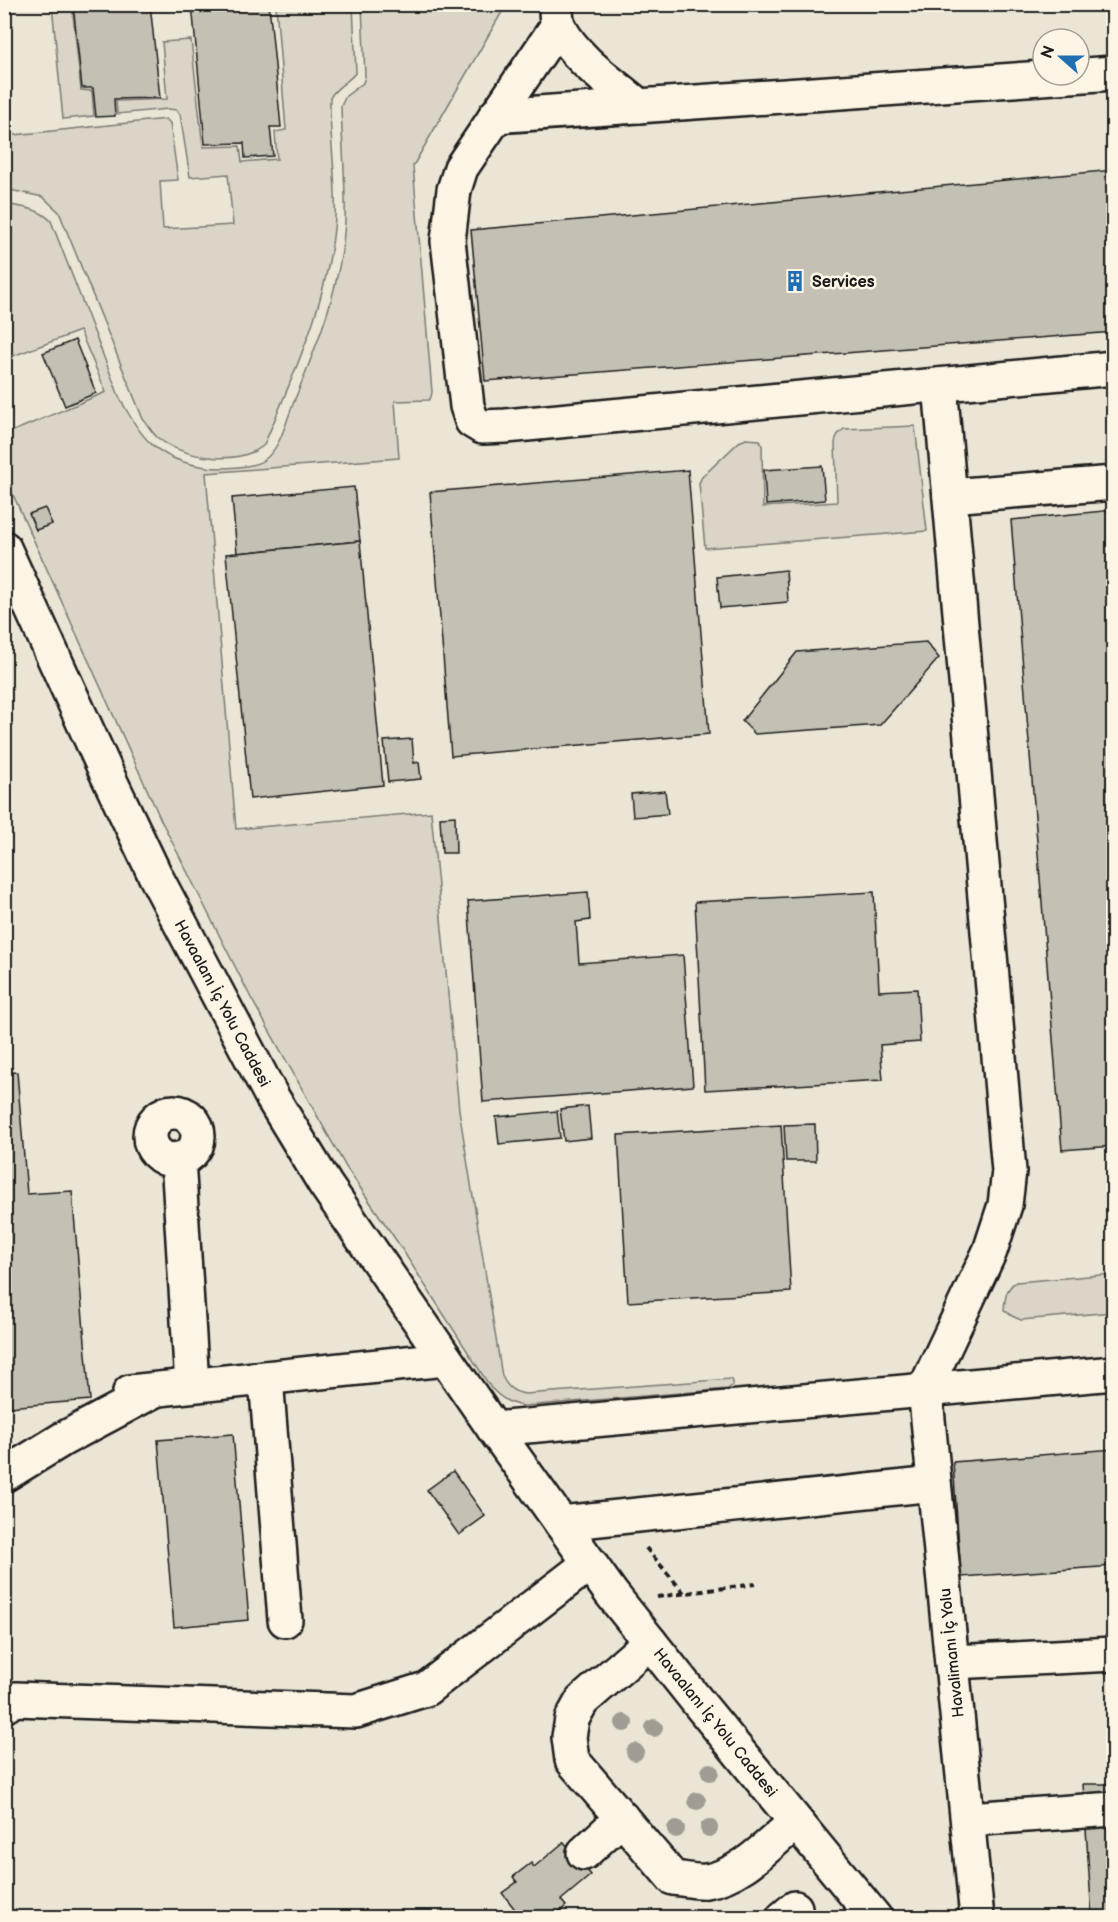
<svg xmlns="http://www.w3.org/2000/svg" width="1118" height="1922" font-family="'Balsamiq Sans',sans-serif">
<rect width="100%" height="100%" fill="#fcf5e5"/>
<filter id="ink" filterUnits="userSpaceOnUse"><feTurbulence type="fractalNoise" baseFrequency=".0167" numOctaves="2"/><feDisplacementMap in="SourceGraphic" scale="12" xChannelSelector="R" yChannelSelector="G"/><feConvolveMatrix kernelMatrix="1 2 1 2 8 2 1 2 1" color-interpolation-filters="sRGB"/></filter>
<g filter="url(#ink)">
<path fill="#ebe5d6" fill-rule="evenodd" d="M5 5H1113V1917H5ZM1043 39H1079V75H1043Z"/>
<g fill="#dbd5c8" stroke="#7c7872" stroke-width="1.5">
<path d="M52 5H72L81 90 92 91 94 116 63 119Z"/>
<path d="M276 5H353L356 72C349 82 335 87 330 98 329 138 337 178 335 218 329 299 295 371 264 445 239 467 182 458 158 438 152 433 148 425 143 419L59 212 43 197 5 189V136L166 119 170 123 178 180 160 181 163 229 233 225 228 174 190 177 180 114 176 110 168 109 117 114 116 101 167 99 162 42 191 40 203 147 240 146 242 162 277 159 275 132 286 130Z"/>
<path d="M362 5H506L413 166 432 392 431 397 429 400 395 401 399 458 206 473 236 829 431 812 459 1110 502 1376C507 1387 513 1392 525 1394L731 1379 733 1385 728 1389 524 1406C509 1404 501 1398 491 1388L396 1240 346 1167 251 998 161 820 5 477 4 437 6 434 106 392 80 331 5 359V204C22 207 39 208 51 221L119 396C140 438 157 460 206 467 220 469 253 468 264 460 280 449 286 422 293 404 317 345 342 285 345 220 346 183 342 144 341 106L346 96 363 83 365 76Z"/>
<path d="M915 426 927 531 705 548 699 483 702 477 739 442 746 439 760 440 762 446 763 507 837 502 835 443C836 436 838 433 844 429Z"/>
<path d="M1113 1274V1312L1021 1320 1012 1316 1004 1310C1005 1298 1006 1288 1016 1282Z"/>
</g>
<g fill="#c4c0b3" stroke="#1c1c1c" stroke-width="1.5">
<path d="M73 4H150L160 98 114 99 115 116 96 117 93 88H82Z"/>
<path d="M192 4H269L281 127H270L273 156 245 158 244 143 205 144Z"/>
<path d="M1114 170V332L485 381 471 230Z"/>
<path d="M75 340 96 393 65 406 43 353Z"/>
<path d="M822 466 825 500 766 505 764 470Z"/>
<path d="M688 470 709 734 451 756 430 492Z"/>
<path d="M354 487 360 541 237 553 232 498Z"/>
<path d="M45 508 52 524 36 530 29 514Z"/>
<path d="M1114 510V1146L1062 1150 1011 520Z"/>
<path d="M360 541 383 785 250 799 226 554Z"/>
<path d="M786 570 788 602 720 608 717 577Z"/>
<path d="M926 642 939 658 880 725 755 734 742 721 797 652Z"/>
<path d="M412 739 414 763 419 762 421 779 388 782 384 741Z"/>
<path d="M665 791 668 814 633 817 631 794Z"/>
<path d="M455 816 456 853H442L440 817Z"/>
<path d="M588 892 590 920 576 922 579 963 683 955 693 1086 483 1102 468 901Z"/>
<path d="M874 892 879 991 917 989 920 1042 880 1045 883 1080 705 1090 695 902Z"/>
<path d="M17 1072 27 1194 72 1191 90 1400 9 1407 4 1352V1073Z"/>
<path d="M588 1106 591 1138 564 1141 560 1109Z"/>
<path d="M557 1111 560 1138 499 1144 496 1117Z"/>
<path d="M815 1124 816 1161H786L784 1125Z"/>
<path d="M781 1125 791 1292 628 1302 618 1135Z"/>
<path d="M233 1434 249 1620 174 1627 158 1440Z"/>
<path d="M1114 1449V1566L961 1577 953 1462Z"/>
<path d="M453 1471 485 1516 459 1535 427 1490Z"/>
<path d="M1083 1784H1114V1918H1092Z"/>
<path d="M564 1842 591 1875 561 1900 566 1906 552 1918H546L543 1915 540 1918H522L502 1893 517 1882 513 1877 531 1863 534 1867Z"/>
</g>
<g fill="none" stroke-linecap="round" stroke-linejoin="round">
<defs>
<g id="minor">
<path d="M556 4C556 12 556 21 559 27 576 60 612 83 639 106"/>
<path d="M558 25 461 168 454 190 448 241 467 406 472 421 482 427 506 426 1114 368"/>
<path d="M495 116 1114 73"/>
<path d="M950 496 1114 483"/>
<path d="M4 548 106 772 156 877 272 1097 325 1184 494 1429 611 1593 701 1706 875 1918"/>
<circle cx="174" cy="1136" r="24"/>
<path d="M178 1159 192 1385"/>
<path d="M266 1378 285 1620"/>
<path d="M925 1389 990 1251 1005 1205 1009 1171 940 385"/>
<path d="M925 1389 977 1918"/>
<path d="M130 1392 445 1359"/>
<path d="M494 1429 1114 1373"/>
<path d="M4 1475 63 1439 155 1390"/>
<path d="M561 1523 934 1484"/>
<path d="M650 1642 582 1701 572 1719 569 1737 572 1760 673 1878C684 1879 696 1882 706 1881 741 1876 770 1843 796 1822"/>
<path d="M952 1662 1114 1654"/>
<path d="M4 1706 15 1699 356 1711 426 1689 590 1563"/>
<path d="M968 1819 1114 1809"/>
<path d="M584 1853 622 1818"/>
<path d="M783 1918 795 1908"/>
</g>
</defs>
<use href="#minor" stroke="#1c1c1c" stroke-width="38"/>
<g stroke="#1c1c1c" stroke-width="4" stroke-dasharray="6 4.5" stroke-linecap="butt">
<path d="M646 1548 684 1593"/>
<path d="M657 1597 755 1584"/>
</g>
<use href="#minor" stroke="#fcf5e5" stroke-width="33"/>
</g>
<g fill="#a09c93">
<circle cx="624" cy="1723" r="9"/>
<circle cx="654" cy="1728" r="9"/>
<circle cx="635" cy="1752" r="9"/>
<circle cx="710" cy="1772" r="9"/>
<circle cx="697" cy="1801" r="9"/>
<circle cx="709" cy="1828" r="9"/>
<circle cx="676" cy="1829" r="9"/>
</g>
</g>
<defs>
<symbol id="building-bare" viewBox="-9 -9 18 18"><path d="M-4-6H4V6H1V3H-1V6H-4ZM-2.5-4.3h1.7v1.8h-1.7ZM.8-4.3h1.7v1.8H.8ZM-2.5-1h1.7V.8h-1.7ZM.8-1h1.7V.8H.8Z" fill="#1f6fb2" stroke="#fcf5e5" stroke-width="2.5" paint-order="stroke"/></symbol>
</defs>
<g fill-rule="evenodd">
<use href="#building-bare" x="780" y="266" width="30" height="30"/>
</g>
<g text-anchor="middle" stroke-width="5" stroke-linejoin="round" paint-order="stroke">
<g font-size="16" font-weight="bold" fill="#1c1c1c" stroke="#fcf5e5" text-anchor="start">
<text x="812" y="287">Services</text>
</g>
<g font-size="16" fill="#1c1c1c" stroke="#fcf5e5">
<text transform="translate(223 1003) rotate(62)" y="6">Havaalanı İç Yolu Caddesi</text>
<text transform="translate(951 1653) rotate(-96)" y="6">Havalimanı İç Yolu</text>
<text transform="translate(716 1722) rotate(51)" y="6">Havaalanı İç Yolu Caddesi</text>
</g>
</g>
<rect width="1118" height="1922" fill="none" stroke="#fcf5e5" stroke-width="24"/>
<rect x="12" y="12" width="1094" height="1898" fill="none" stroke="#1c1c1c" stroke-width="2" filter="url(#ink)"/>
<g transform="translate(1061 57) rotate(291)"><circle r="28" fill="#fcf5e5" stroke="#a29e95" stroke-width="1.5"/>
<path d="M0-4.5L10 22L0 15L-10 22Z" fill="#1f6fb2"/>
<text y="-9" font-size="16" font-weight="bold" text-anchor="middle" fill="#1c1c1c">N</text>
</g>
</svg>
